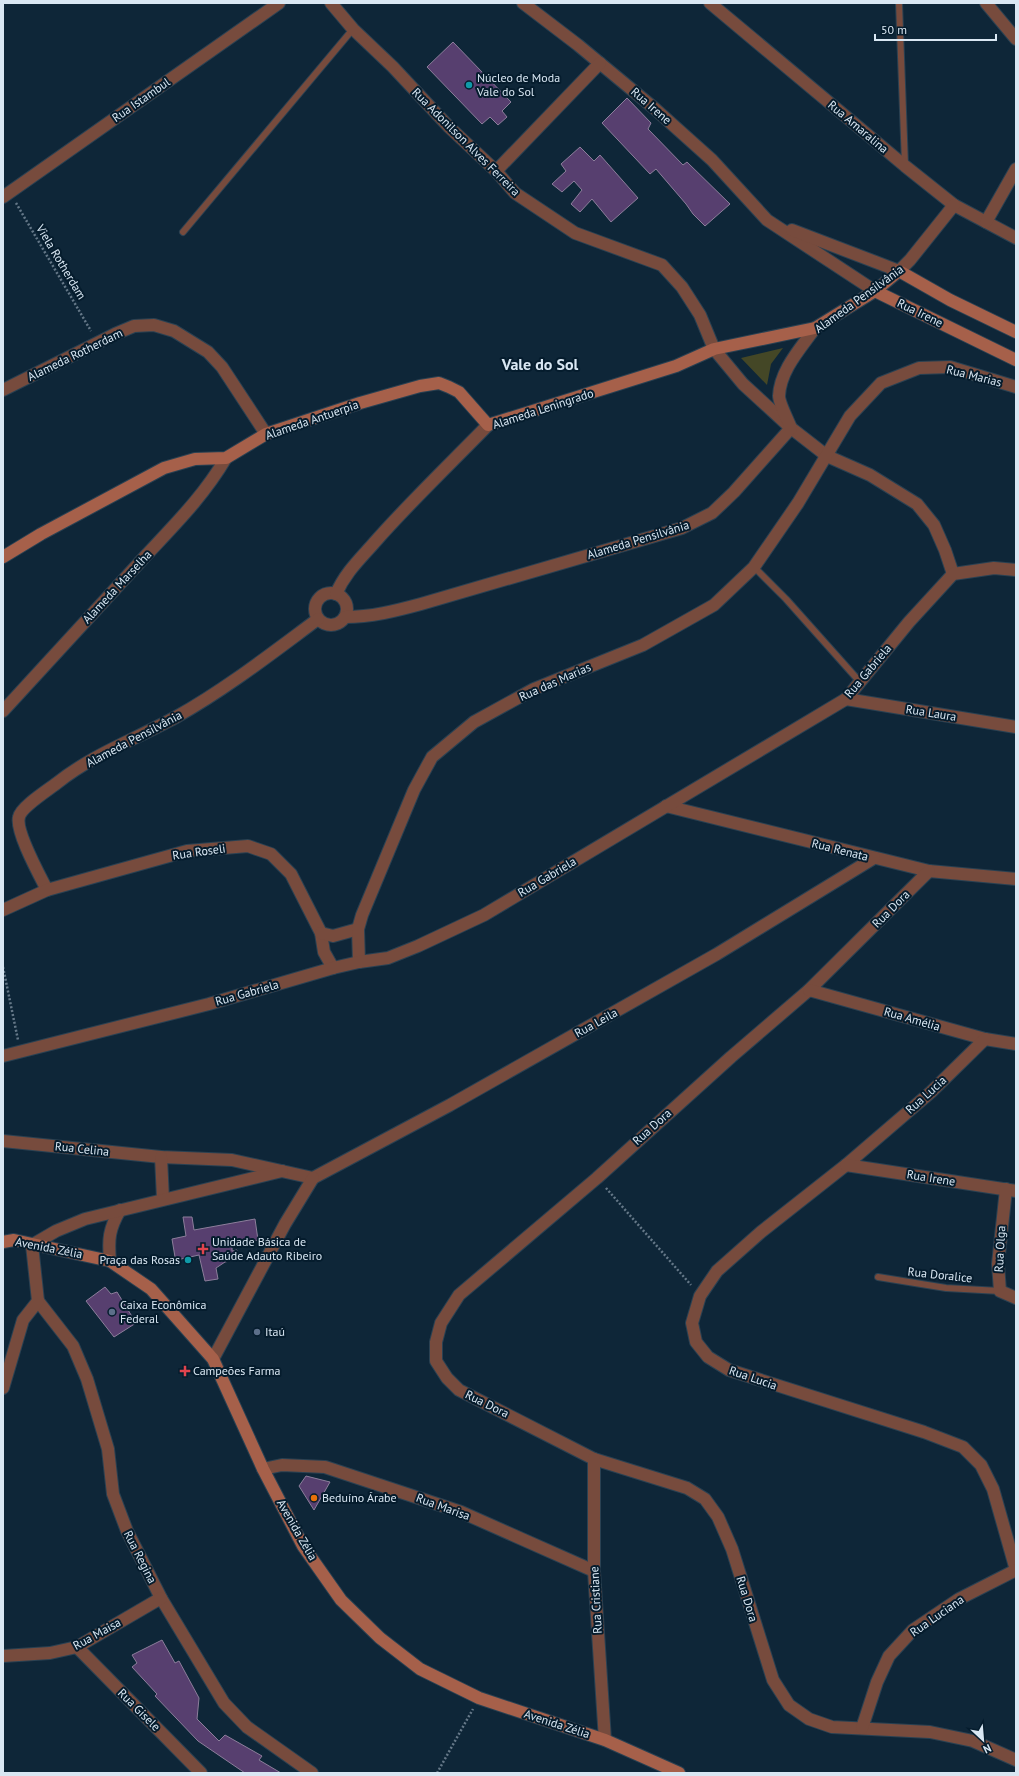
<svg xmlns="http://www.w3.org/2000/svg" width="1019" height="1776" font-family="'PT Sans',sans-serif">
<rect width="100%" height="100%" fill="#0e2638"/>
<path fill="#444726" d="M783 348 771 364 767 385 741 358Z"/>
<g fill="#573f6f" stroke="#8c7e9b">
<path d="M453 42 511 102 502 111 507 117 498 125 490 117 482 124 427 67Z"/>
<path d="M627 98 651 123 648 129 683 165 687 162 730 204 705 226 693 214 686 204 656 169 650 174 602 123Z"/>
<path d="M580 147 594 161 600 155 638 198 611 222 592 199 580 212 571 204 582 190 574 181 562 192 552 184 566 171 561 164Z"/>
<path d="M183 1217H192L194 1230 255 1219 258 1240 232 1247V1251L237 1250 238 1259 225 1262 216 1268 218 1279 205 1281 199 1255 181 1259 175 1257 172 1239 186 1236Z"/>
<path d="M105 1287 111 1294 117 1292 136 1323 114 1337 86 1301Z"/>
<path d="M306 1476 330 1482 314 1510 299 1486Z"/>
<path d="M162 1640 175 1663 179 1661 199 1698 197 1719 219 1741 225 1735 262 1756 259 1760 281 1773H245L198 1741 155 1696 157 1694 132 1667 137 1663 132 1655Z"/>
</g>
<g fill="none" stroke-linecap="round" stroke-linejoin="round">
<defs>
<g id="lane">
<path d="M899 3 905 165"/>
<path d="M183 232 353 29"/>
<path d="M754 567 786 599 860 682"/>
<path d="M878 1277 946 1288 1000 1291"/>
</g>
<g id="street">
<path d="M331 3 353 29 393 67 449 127 496 171 515 193 575 233 662 265 682 287 700 315 714 349 743 384 791 428 827 456 870 475 917 504 934 525 945 550 953 574"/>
<path d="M523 3 578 45 654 108 712 160 767 220 875 291"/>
<path d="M710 3 905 166 954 205 1016 238"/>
<path d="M986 3 1016 39"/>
<path d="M496 171 600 63"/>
<path d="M3 197 279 3"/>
<path d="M986 222 1016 169"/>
<path d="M792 230 899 271 910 260 954 205"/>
<path d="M3 390 115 334 134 326 154 325 174 331 208 352 222 367 266 434"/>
<circle cx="331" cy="609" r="16"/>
<path d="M336 594C345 573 359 560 374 543 410 502 450 464 488 425"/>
<path d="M345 617C372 617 395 611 421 604L682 528 712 513 734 492 791 428C788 420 779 403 779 396 780 370 801 348 815 328"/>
<path d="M846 699 1016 727"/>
<path d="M3 711C48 662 93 613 139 563 171 528 201 500 226 458"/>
<path d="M666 806 929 871 1016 879"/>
<path d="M929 871 809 990 731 1057 597 1178 459 1295 441 1323 436 1342V1361L447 1378 459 1390 594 1459 687 1488 705 1499 718 1517 732 1549 773 1680 789 1705 809 1719 832 1727 930 1732 973 1741 1016 1760"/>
<path d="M47 890C40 876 15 831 19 817 21 807 48 790 57 783 92 755 136 739 176 717 226 689 272 653 318 619"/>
<path d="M3 910 47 890 187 851 248 846 271 854 291 874 321 933 324 952 333 968"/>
<path d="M321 933 333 936 358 929"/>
<path d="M359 962 358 929 362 915 414 790 432 757 474 722 534 689 643 645 714 605 754 567 798 503 850 416 881 383 919 368 950 367 1016 387"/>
<path d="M809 990 985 1039 1016 1044"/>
<path d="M985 1039 931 1092 846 1165 761 1232 717 1271 700 1296 692 1323 696 1342 708 1357 729 1370 924 1432 963 1447 981 1465 993 1489 1016 1570"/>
<path d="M3 1056 209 1004 333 968 359 962 388 958 418 946 484 915 846 699 909 622 953 574 994 568 1016 570"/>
<path d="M3 1141 161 1157 232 1160 313 1178"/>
<path d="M161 1157 163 1199"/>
<path d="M846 1165 1016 1191"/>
<path d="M313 1178 450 1105 717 954 874 858"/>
<path d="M1006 1189 998 1264 1000 1291 1016 1298"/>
<path d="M110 1261C108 1239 109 1229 120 1210"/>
<path d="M38 1301 73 1346 87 1379 108 1449 113 1494 127 1531 161 1598 224 1703 247 1727 312 1773"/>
<path d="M213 1359 285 1224 313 1178"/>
<path d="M3 1388 23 1320 38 1301 32 1245 56 1231 85 1219 282 1171"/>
<path d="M594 1459V1571L605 1740"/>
<path d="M263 1469 282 1465 325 1467 461 1512 594 1571"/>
<path d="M77 1647 201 1773"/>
<path d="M3 1656 50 1653 77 1647 161 1598"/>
<path d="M862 1728 877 1682 889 1656 913 1630 959 1599 1016 1570"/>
</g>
<g id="secondary">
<path d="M875 291 1016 360"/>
<path d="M3 557 41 534 164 468 195 459 226 458 266 434 360 403 420 386 439 383 449 387 459 392 488 425 676 366 714 349 815 328 875 291 899 271 950 300 1016 332"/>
<path d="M3 1242 14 1240 110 1261 151 1289 213 1359 263 1469 303 1546 341 1600 380 1638 420 1669 479 1698 605 1740 679 1773"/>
</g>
</defs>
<use href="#lane" stroke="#2a4152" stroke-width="8"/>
<use href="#street" stroke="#2a4152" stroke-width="14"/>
<use href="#secondary" stroke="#2a4152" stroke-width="14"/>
<g stroke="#657888" stroke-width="2.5" stroke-dasharray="2 2" stroke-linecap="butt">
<path d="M16 203 91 331"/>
<path d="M3 967 18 1040"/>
<path d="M606 1188 691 1285"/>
<path d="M437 1773 473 1709"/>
</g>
<use href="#lane" stroke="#774b3d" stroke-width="6"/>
<use href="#street" stroke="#774b3d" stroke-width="12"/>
<use href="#secondary" stroke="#a6604a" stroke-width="12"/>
</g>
<g fill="#0f9aa8" stroke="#051c2d" stroke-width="1.5">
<circle cx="469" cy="85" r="4"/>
<circle cx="188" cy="1260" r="4"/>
</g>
<g fill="#e0444e" stroke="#051c2d" stroke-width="1.5">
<path d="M201 1243h4v4h4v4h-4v4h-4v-4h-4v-4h4z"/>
<path d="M183 1365h4v4h4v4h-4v4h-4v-4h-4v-4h4z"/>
</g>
<g fill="#5c6f8a" stroke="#051c2d" stroke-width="1.5">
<circle cx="112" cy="1312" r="4"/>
<circle cx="257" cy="1332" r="4"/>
</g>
<circle fill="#e8710a" stroke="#051c2d" stroke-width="1.5" cx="314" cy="1498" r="4"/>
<g text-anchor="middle" stroke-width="4" stroke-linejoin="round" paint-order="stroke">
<g font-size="12" fill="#d9e7f3" stroke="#051c2d" text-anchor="start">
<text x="477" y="82">Núcleo de Moda<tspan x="477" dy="14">Vale do Sol</tspan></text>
<text x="212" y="1246">Unidade Básica de<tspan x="212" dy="14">Saúde Adauto Ribeiro</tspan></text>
<text x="180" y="1264" text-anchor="end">Praça das Rosas</text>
<text x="120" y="1309">Caixa Econômica<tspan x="120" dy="14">Federal</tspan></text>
<text x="265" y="1336">Itaú</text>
<text x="193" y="1375">Campeões Farma</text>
<text x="322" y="1502">Beduíno Árabe</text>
</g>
<g font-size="12" fill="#d9e7f3" stroke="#051c2d">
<text transform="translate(141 100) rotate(-35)" y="4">Rua Istambul</text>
<text transform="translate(651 106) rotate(41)" y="4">Rua Irene</text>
<text transform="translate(858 127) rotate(40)" y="4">Rua Amaralina</text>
<text transform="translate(466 142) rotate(45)" y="4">Rua Adonilson Alves Ferreira</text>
<text transform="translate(61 262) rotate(59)" y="4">Viela Rotherdam</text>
<text transform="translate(859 299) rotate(-36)" y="4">Alameda Pensilvânia</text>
<text transform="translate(920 313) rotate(26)" y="4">Rua Irene</text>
<text transform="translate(75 355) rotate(-26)" y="4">Alameda Rotherdam</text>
<text transform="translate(974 376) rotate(14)" y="4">Rua Marias</text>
<text transform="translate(543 409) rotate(-18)" y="4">Alameda Leningrado</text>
<text transform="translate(312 420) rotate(-19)" y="4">Alameda Antuerpia</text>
<text transform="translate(638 540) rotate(-17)" y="4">Alameda Pensilvânia</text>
<text transform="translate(117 587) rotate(-47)" y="4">Alameda Marselha</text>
<text transform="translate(868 671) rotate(-50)" y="4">Rua Gabriela</text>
<text transform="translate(555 682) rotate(-24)" y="4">Rua das Marias</text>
<text transform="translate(931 713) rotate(9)" y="4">Rua Laura</text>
<text transform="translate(134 739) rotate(-28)" y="4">Alameda Pensilvânia</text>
<text transform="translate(840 850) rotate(14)" y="4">Rua Renata</text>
<text transform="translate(199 852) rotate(-8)" y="4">Rua Roseli</text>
<text transform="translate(547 877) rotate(-31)" y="4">Rua Gabriela</text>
<text transform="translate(891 909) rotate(-45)" y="4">Rua Dora</text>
<text transform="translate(247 993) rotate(-16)" y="4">Rua Gabriela</text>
<text transform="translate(912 1019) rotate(16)" y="4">Rua Amélia</text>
<text transform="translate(596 1023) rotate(-29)" y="4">Rua Leila</text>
<text transform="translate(926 1095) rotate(-42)" y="4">Rua Lucia</text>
<text transform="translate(652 1127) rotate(-42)" y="4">Rua Dora</text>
<text transform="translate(82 1149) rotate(6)" y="4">Rua Celina</text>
<text transform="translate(931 1178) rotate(9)" y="4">Rua Irene</text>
<text transform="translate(49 1248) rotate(11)" y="4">Avenida Zélia</text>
<text transform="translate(1000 1249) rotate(-87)" y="4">Rua Olga</text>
<text transform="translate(940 1275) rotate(6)" y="4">Rua Doralice</text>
<text transform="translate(753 1378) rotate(19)" y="4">Rua Lucia</text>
<text transform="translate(487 1404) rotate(26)" y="4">Rua Dora</text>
<text transform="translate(443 1507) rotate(20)" y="4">Rua Marisa</text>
<text transform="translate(297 1530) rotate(60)" y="4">Avenida Zélia</text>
<text transform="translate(140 1557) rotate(63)" y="4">Rua Regina</text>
<text transform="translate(747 1599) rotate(73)" y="4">Rua Dora</text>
<text transform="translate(596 1600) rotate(-93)" y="4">Rua Cristiane</text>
<text transform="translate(937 1616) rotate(-35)" y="4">Rua Luciana</text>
<text transform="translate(97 1634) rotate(-29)" y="4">Rua Maisa</text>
<text transform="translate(139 1710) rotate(45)" y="4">Rua Gisele</text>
<text transform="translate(557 1724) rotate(18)" y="4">Avenida Zélia</text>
</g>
<g font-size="16" font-weight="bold" fill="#d9e7f3" stroke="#051c2d">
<text x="540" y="370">Vale do Sol</text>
</g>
</g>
<rect width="1019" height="1776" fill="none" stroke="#d9e7f3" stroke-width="8"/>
<g transform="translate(983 1740) rotate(154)" stroke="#051c2d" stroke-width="3" paint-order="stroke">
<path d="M0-3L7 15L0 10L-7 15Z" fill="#d9e7f3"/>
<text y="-6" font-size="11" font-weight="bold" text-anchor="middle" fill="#d9e7f3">N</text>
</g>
<path d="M875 34v6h121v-6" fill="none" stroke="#d9e7f3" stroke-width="2"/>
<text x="881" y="34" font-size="12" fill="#d9e7f3" stroke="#051c2d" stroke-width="3" paint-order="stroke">50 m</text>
</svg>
